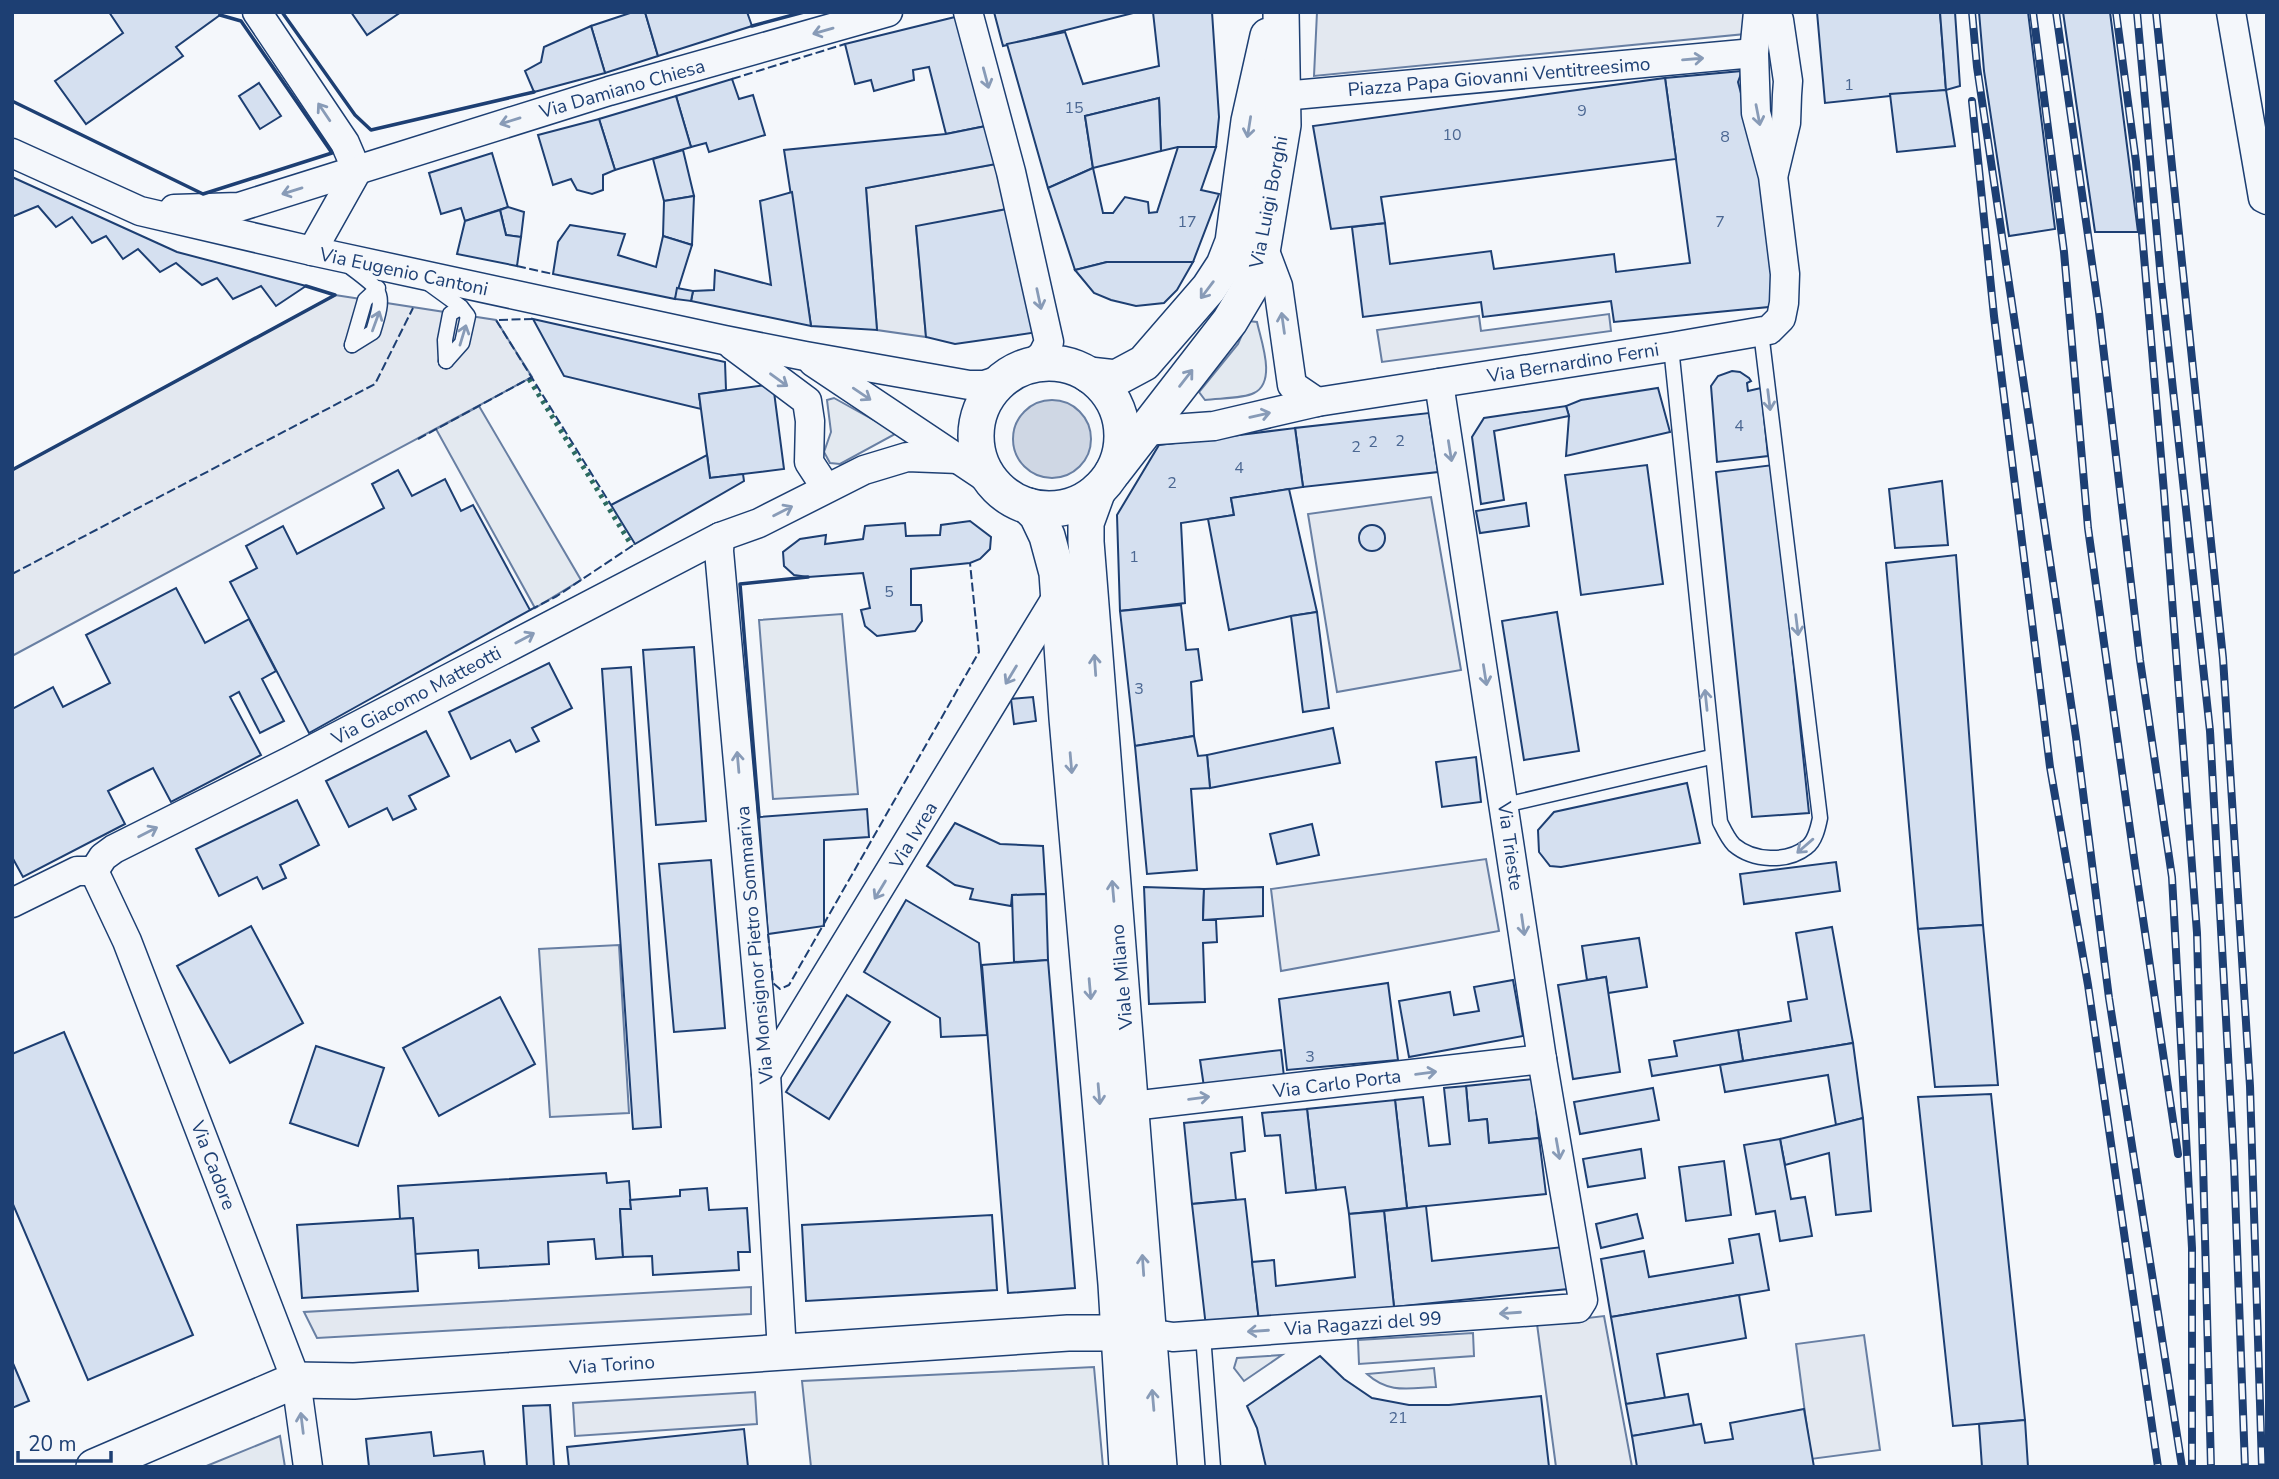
<svg xmlns="http://www.w3.org/2000/svg" width="2279" height="1479" font-family="'Nunito Sans',sans-serif">
<rect width="100%" height="100%" fill="#f4f7fb"/>
<g fill="#e3e9f0" stroke="#687fa3" stroke-width="2">
<path d="M1248 321 1257 322C1261 341 1277 382 1254 393 1243 399 1218 398 1205 400L1199 392 1238 344Z"/>
<path d="M834 398 897 433 840 464 830 463 824 452 831 432 827 400Z"/>
<path d="M479 406 581 580 535 608 436 429Z"/>
<path d="M842 614 858 794 773 799 759 620Z"/>
<path d="M619 945 629 1113 550 1117 539 949Z"/>
<path d="M1282 1355 1244 1381 1234 1368 1237 1358Z"/>
<path d="M1094 1367 1103 1467H811L802 1381Z"/>
<path d="M1434 1368 1436 1387C1409 1388 1389 1394 1367 1374Z"/>
<path d="M280 1436 285 1467H204Z"/>
</g>
<g fill="#e3e8f0" stroke="#687fa3" stroke-width="2">
<path d="M1317 12H1744L1745 34 1314 76Z"/>
<path d="M996 164 1007 209 916 227 926 337 877 330 866 188Z"/>
<path d="M335 295 496 320 532 377 12 656V470Z"/>
<path d="M1609 314 1611 331 1382 362 1377 330 1479 316 1481 331Z"/>
<path d="M1431 497 1461 670 1337 692 1308 514Z"/>
<path d="M1486 859 1499 931 1281 971 1271 889Z"/>
<path d="M751 1287V1314L317 1338 304 1312Z"/>
<path d="M1604 1316 1632 1467H1556L1537 1324Z"/>
<path d="M1473 1333 1474 1356 1359 1364 1358 1340Z"/>
<path d="M1864 1335 1880 1450 1811 1459 1796 1344Z"/>
<path d="M755 1392 757 1424 575 1436 573 1403Z"/>
</g>
<circle fill="#cfd7e4" stroke="#687fa3" stroke-width="2" cx="1052" cy="439" r="39"/>
<g fill="#d5e0f0" stroke="#1d3f73" stroke-width="2">
<path d="M109 12H218L220 15 176 47 183 56 86 124 55 81 123 33Z"/>
<path d="M351 12H401L367 35Z"/>
<path d="M633 12H645L658 56 605 73 591 26Z"/>
<path d="M645 12H747L752 26 658 56Z"/>
<path d="M994 12H1137L1003 46Z"/>
<path d="M1153 12H1212L1219 117 1216 147H1178L1161 151 1159 98 1085 116 1093 168 1048 188 1007 44 1065 32 1083 84 1159 66Z"/>
<path d="M1817 12H1940L1946 90 1825 103Z"/>
<path d="M1940 12H1955L1960 86 1946 90Z"/>
<path d="M1979 12H2028L2055 229 2009 236 1984 71Z"/>
<path d="M2063 12H2110L2138 232H2095Z"/>
<path d="M955 17 986 126 946 134 929 67 913 70 914 80 874 91 871 80 855 84 845 44Z"/>
<path d="M591 26 605 73 534 92 525 71 541 62 544 47Z"/>
<path d="M1742 71 1738 82 1763 176 1779 306 1614 322 1611 301 1483 317 1481 302 1363 317 1352 227 1385 223 1390 264 1491 251 1494 269 1614 254 1616 272 1690 263 1665 78Z"/>
<path d="M1665 78 1676 159 1381 197 1385 223 1331 229 1313 126Z"/>
<path d="M732 79 739 99 753 95 765 135 709 152 706 143 691 147 676 96Z"/>
<path d="M259 83 281 116 260 129 239 96Z"/>
<path d="M1946 90 1955 146 1897 152 1890 94Z"/>
<path d="M676 96 691 147 615 170 599 119Z"/>
<path d="M1159 98 1161 151 1093 168 1085 116Z"/>
<path d="M599 119 615 170 603 175V190L592 194 577 190 571 179 553 185 538 135Z"/>
<path d="M986 126 996 164 866 188 877 330 811 326 784 150 946 134Z"/>
<path d="M1178 147H1216L1201 190 1219 194 1193 262H1107L1075 270 1048 188 1093 168 1103 213H1113L1125 197 1148 202 1149 213 1157 212Z"/>
<path d="M683 150 694 196 664 201 653 159Z"/>
<path d="M492 153 508 207 465 221 461 208 441 214 429 173Z"/>
<path d="M12 177 177 252 306 286 276 306 261 286 233 299 217 278 202 285 176 263 160 272 138 249 123 259 106 236 92 243 72 217 56 227 38 206 14 216 12 214Z"/>
<path d="M792 192 811 326 691 301 693 291 714 290 715 270 771 285 760 201Z"/>
<path d="M694 196 692 245 663 236 664 201Z"/>
<path d="M508 207 524 212 521 237 506 235 500 210Z"/>
<path d="M1007 209 1038 332 955 344 926 337 916 226Z"/>
<path d="M500 210 506 235 521 237 517 266 457 254 465 221Z"/>
<path d="M570 225 625 234 618 255 656 267 663 236 692 245 675 299 553 274 558 242Z"/>
<path d="M1107 262H1193L1177 290 1164 303 1136 306 1111 300 1094 293 1075 270Z"/>
<path d="M677 288 693 291 691 301 675 299Z"/>
<path d="M533 319 725 362 726 390 699 394 701 409 564 376Z"/>
<path d="M1732 371 1740 372 1749 378 1751 381 1747 383 1748 391 1761 388 1768 456 1717 462 1711 386 1718 376Z"/>
<path d="M773 384 784 469 710 478 699 394Z"/>
<path d="M1658 388 1670 432 1566 456 1569 416 1566 406 1581 400Z"/>
<path d="M1566 406 1569 416 1494 431 1504 500 1481 504 1472 437 1484 418Z"/>
<path d="M1429 413 1438 472 1303 487 1295 428Z"/>
<path d="M1295 428 1303 487 1231 498 1234 515 1181 523 1185 603 1120 611 1117 515 1159 445Z"/>
<path d="M707 455 710 478 743 474 744 481 635 544 611 505Z"/>
<path d="M1647 465 1663 584 1581 595 1565 475Z"/>
<path d="M1773 465 1809 813 1752 817 1716 472Z"/>
<path d="M398 470 412 496 445 479 461 511 473 505 530 610 309 733 230 582 257 568 246 546 283 526 297 554 384 508 372 484Z"/>
<path d="M1942 481 1948 545 1895 548 1889 489Z"/>
<path d="M1289 489 1317 612 1291 616 1229 630 1208 519 1234 515 1231 498Z"/>
<path d="M1526 503 1529 526 1480 533 1476 511Z"/>
<path d="M970 521 991 537 990 549 980 559 970 563 911 569V605H921L922 621 915 631 877 636 865 626 861 610 870 608 863 573 808 577 794 575 784 566 783 552 800 539 826 535 825 544 863 539 865 526 905 523 906 536 940 535 941 525Z"/>
<circle cx="1372" cy="538" r="13"/>
<path d="M1956 555 1983 925 1918 929 1886 563Z"/>
<path d="M176 588 205 643 249 619 276 671 262 679 284 721 260 733 239 692 230 697 261 755 171 802 153 768 127 781 108 791 125 824 23 877 12 857V709L53 687 63 707 110 683 86 635Z"/>
<path d="M1181 605 1186 650 1198 649 1202 680 1191 682 1194 736 1135 746 1120 611Z"/>
<path d="M1317 612 1329 708 1303 712 1291 616Z"/>
<path d="M1557 612 1579 751 1524 760 1502 621Z"/>
<path d="M694 647 706 821 656 825 643 650Z"/>
<path d="M549 663 572 708 532 728 539 741 516 752 510 740 471 759 449 712Z"/>
<path d="M631 667 661 1127 633 1129 602 669Z"/>
<path d="M1033 697 1036 721 1014 724 1011 699Z"/>
<path d="M1333 728 1340 763 1210 788 1207 755Z"/>
<path d="M426 731 449 776 409 796 416 809 393 820 387 808 349 827 326 781Z"/>
<path d="M1194 736 1198 756 1207 755 1210 788 1191 789 1197 870 1147 874 1135 746Z"/>
<path d="M1476 757 1481 802 1442 807 1436 762Z"/>
<path d="M1687 783 1700 843 1561 867 1550 866 1539 852 1538 830 1554 812Z"/>
<path d="M297 800 319 845 280 865 286 878 263 889 257 877 219 896 196 849Z"/>
<path d="M867 809 869 837 824 840V926L768 934 759 817Z"/>
<path d="M955 823 1000 844 1043 846 1046 894 1012 895 1011 906 970 899 973 889 955 885 927 866Z"/>
<path d="M1312 824 1319 855 1277 864 1270 834Z"/>
<path d="M711 860 725 1028 674 1032 659 864Z"/>
<path d="M1836 862 1840 891 1744 904 1740 874Z"/>
<path d="M1144 887 1204 889 1203 920H1216L1217 942 1203 943 1205 1002 1149 1004Z"/>
<path d="M1263 887V916L1203 920 1204 889Z"/>
<path d="M1046 894 1048 960 1014 962 1012 895Z"/>
<path d="M906 900 979 943 987 1035 941 1037 940 1018 864 972Z"/>
<path d="M1983 925 1998 1085 1935 1087 1918 929Z"/>
<path d="M251 926 303 1023 230 1063 177 966Z"/>
<path d="M1832 927 1853 1043 1743 1061 1738 1030 1791 1021 1788 1002 1807 999 1796 933Z"/>
<path d="M1639 938 1647 987 1608 993 1606 977 1587 980 1582 946Z"/>
<path d="M1048 960 1075 1288 1008 1293 982 965Z"/>
<path d="M1606 977 1620 1072 1573 1079 1558 985Z"/>
<path d="M1513 980 1523 1036 1409 1057 1399 1001 1450 992 1454 1015 1479 1011 1474 987Z"/>
<path d="M1388 983 1398 1060 1287 1070 1279 999Z"/>
<path d="M847 995 890 1022 829 1119 786 1092Z"/>
<path d="M500 997 535 1064 439 1116 403 1048Z"/>
<path d="M1738 1030 1743 1061 1652 1076 1649 1060 1677 1056 1674 1041Z"/>
<path d="M64 1032 193 1335 88 1380 12 1202V1054Z"/>
<path d="M1853 1043 1863 1118 1836 1125 1828 1075 1725 1092 1720 1065Z"/>
<path d="M316 1046 384 1068 358 1146 290 1123Z"/>
<path d="M1281 1050 1284 1077 1204 1087 1200 1060Z"/>
<path d="M1533 1079 1539 1138 1489 1143 1487 1119 1469 1121 1466 1086Z"/>
<path d="M1466 1086 1469 1121 1487 1119 1489 1143 1539 1138 1546 1194 1407 1208 1395 1100 1423 1097 1429 1146 1450 1144 1444 1088Z"/>
<path d="M1653 1088 1659 1120 1580 1134 1574 1102Z"/>
<path d="M1991 1094 2025 1420 1953 1426 1918 1097Z"/>
<path d="M1395 1100 1407 1208 1349 1214 1345 1187 1316 1190 1307 1109Z"/>
<path d="M1307 1109 1316 1190 1286 1193 1280 1135 1265 1136 1262 1113Z"/>
<path d="M1242 1117 1245 1151 1231 1153 1236 1200 1192 1204 1184 1123Z"/>
<path d="M1863 1118 1871 1211 1836 1215 1829 1153 1785 1165 1780 1139Z"/>
<path d="M1780 1139 1791 1199 1805 1197 1812 1236 1780 1241 1775 1211 1756 1214 1744 1145Z"/>
<path d="M1641 1149 1645 1178 1588 1187 1583 1159Z"/>
<path d="M1724 1161 1731 1215 1686 1221 1679 1167Z"/>
<path d="M606 1173 607 1183 629 1181 631 1209H620L623 1257 596 1259 594 1239 548 1242 549 1264 479 1268 478 1250 415 1254 413 1218 400 1219 398 1186Z"/>
<path d="M707 1188 709 1210 747 1208 750 1252H738L739 1270 653 1275 652 1256 623 1257 620 1209H631L630 1200 680 1196V1190Z"/>
<path d="M1245 1199 1259 1321 1206 1327 1192 1204Z"/>
<path d="M1426 1206 1432 1261 1563 1247 1568 1289 1394 1307 1384 1211Z"/>
<path d="M1384 1211 1394 1307 1259 1321 1252 1262 1274 1260 1276 1286 1355 1277 1349 1214Z"/>
<path d="M1637 1214 1643 1238 1601 1248 1596 1224Z"/>
<path d="M992 1215 997 1290 806 1301 802 1225Z"/>
<path d="M413 1218 418 1291 302 1298 297 1225Z"/>
<path d="M1759 1234 1769 1290 1611 1317 1601 1259 1644 1251 1649 1277 1733 1263 1729 1239Z"/>
<path d="M1739 1295 1746 1338 1657 1354 1665 1398 1626 1404 1611 1317Z"/>
<path d="M1320 1356 1344 1379 1372 1398 1409 1405H1449L1541 1396 1549 1467H1266L1257 1428 1247 1406Z"/>
<path d="M12 1361 29 1401 12 1408Z"/>
<path d="M1688 1394 1694 1426 1632 1436 1626 1404Z"/>
<path d="M550 1405 554 1467H527L523 1406Z"/>
<path d="M1804 1409 1814 1467H1637L1632 1436 1701 1424 1705 1443 1733 1439 1730 1423Z"/>
<path d="M2025 1420 2028 1467H1982L1979 1424Z"/>
<path d="M744 1429 748 1467H569L567 1447Z"/>
<path d="M431 1432 434 1456 483 1451 485 1467H369L366 1439Z"/>
</g>
<g fill="none" stroke-linecap="round" stroke-linejoin="round">
<defs>
<g id="service">
<path d="M349 266C382 292 386 290 373 332L352 345"/>
<path d="M428 283 461 307 468 316 462 343 446 361"/>
<path d="M352 345 365 300 378 288"/>
<path d="M1671 347 1720 822C1724 830 1728 839 1734 845 1753 861 1787 863 1807 847 1815 841 1818 828 1820 818L1761 332"/>
<path d="M446 361 445 340 450 314 461 307"/>
<path d="M1505 805 1711 757"/>
<path d="M1203 1335 1213 1467"/>
</g>
<g id="minor">
<path d="M257 12 345 143 357 171"/>
<path d="M968 12 1011 172 1049 342 1043 354 1032 365"/>
<path d="M2231 12 2263 198 2267 200"/>
<path d="M1271 77 1283 96 1754 53"/>
<path d="M12 153 140 211 312 251 724 340 805 356 969 385H984L1003 379"/>
<path d="M1774 173 1786 123 1787 95 1788 81 1779 20 1774 12"/>
<path d="M174 209 239 207 609 91 888 12"/>
<path d="M1263 246 1278 286 1292 385 1317 402"/>
<path d="M312 251 357 171"/>
<path d="M732 345 807 401 810 421 809 462 826 488"/>
<path d="M813 362 991 481"/>
<path d="M1144 431 1214 426 1317 402 1671 347 1769 330 1781 318 1784 303 1785 274 1773 176 1756 113 1754 53 1758 12"/>
<path d="M720 537 719 551 766 1074 782 1352"/>
<path d="M94 871 103 857 114 849 290 761 720 537 759 523 864 470 907 457 959 459"/>
<path d="M94 871 127 941 296 1380 308 1467"/>
<path d="M12 903 77 871H94"/>
<path d="M766 1074 1058 595"/>
<path d="M1132 1106 1542 1059"/>
<path d="M1148 1333 1173 1337 1578 1308 1583 1300 1542 1059 1439 383"/>
</g>
<g id="tertiary">
<circle cx="1049" cy="436" r="73"/>
<path d="M1089 375 1116 378 1144 363 1209 288 1224 265 1233 242 1249 121 1268 36"/>
<path d="M1113 472 1230 321 1252 284 1263 246 1283 125 1281 12"/>
<path d="M1098 490 1086 523V542L1159 1467"/>
<path d="M1028 506 1037 515 1047 536 1057 573 1067 718 1116 1284 1127 1467"/>
<path d="M94 1467 296 1380 354 1381 1068 1333H1148"/>
</g>
</defs>
<use href="#service" stroke="#1d3f73" stroke-width="17"/>
<use href="#minor" stroke="#1d3f73" stroke-width="31"/>
<use href="#tertiary" stroke="#1d3f73" stroke-width="38"/>
<use href="#service" stroke="#f4f7fb" stroke-width="14"/>
<use href="#minor" stroke="#f4f7fb" stroke-width="28"/>
<use href="#tertiary" stroke="#f4f7fb" stroke-width="35"/>
<defs>
<g id="rail">
<path d="M1972 12 1977 67 2076 737 2109 998 2182 1467"/>
<path d="M2033 12 2064 252 2088 528 2135 865 2178 1154"/>
<path d="M2056 12 2099 312 2140 660 2172 877 2192 1248V1467"/>
<path d="M2116 12 2136 162 2164 492 2197 933 2211 1467"/>
<path d="M2137 12 2161 279 2210 731 2234 1163 2245 1467"/>
<path d="M2156 12 2223 658 2250 1086 2262 1467"/>
<path d="M1972 101 1994 316 2050 767 2088 985 2158 1467"/>
</g>
</defs>
<use href="#rail" stroke="#1d3f73" stroke-width="8"/>
<use href="#rail" stroke="#f4f7fb" stroke-width="5" stroke-dasharray="16" stroke-linecap="butt"/>
<path stroke="#2c6c60" stroke-width="5" stroke-dasharray="3.5 5" stroke-linecap="butt" d="M529 379 632 546"/>
<g stroke="#1d3f73" stroke-width="2" stroke-dasharray="9 3.5" stroke-linecap="butt">
<path d="M732 79 845 44"/>
<path d="M517 266 553 274"/>
<path d="M533 319 496 320 611 505"/>
<path d="M418 439 532 377"/>
<path d="M12 574 375 384 413 308"/>
<path d="M530 610 557 596 635 544"/>
<path d="M768 934 773 983 780 989 789 985 979 652 970 563"/>
</g>
<g stroke="#1d3f73" stroke-width="3.5">
<path d="M282 12 355 115 371 130 534 92"/>
<path d="M752 26 804 12"/>
<path d="M12 101 203 194 332 153 241 21 220 15"/>
<path d="M12 470 335 295 306 286"/>
<path d="M759 817 740 584 808 577"/>
</g>
</g>
<defs><path id="oneway-shaft" d="M-6 0H5M1.5-3L5.5 0L1.5 3" fill="none" stroke-width="1.6" stroke-linecap="round" stroke-linejoin="round" transform="scale(1.75)"/></defs>
<g stroke="#889bb7">
<use href="#oneway-shaft" transform="translate(823 31) rotate(164)"/>
<use href="#oneway-shaft" transform="translate(1693 59) rotate(-5)"/>
<use href="#oneway-shaft" transform="translate(986 78) rotate(75)"/>
<use href="#oneway-shaft" transform="translate(324 112) rotate(-124)"/>
<use href="#oneway-shaft" transform="translate(1758 115) rotate(79)"/>
<use href="#oneway-shaft" transform="translate(510 121) rotate(163)"/>
<use href="#oneway-shaft" transform="translate(1249 127) rotate(99)"/>
<use href="#oneway-shaft" transform="translate(292 191) rotate(163)"/>
<use href="#oneway-shaft" transform="translate(1207 290) rotate(127)"/>
<use href="#oneway-shaft" transform="translate(1039 299) rotate(78)"/>
<use href="#oneway-shaft" transform="translate(376 321) rotate(-70)"/>
<use href="#oneway-shaft" transform="translate(1283 323) rotate(-98)"/>
<use href="#oneway-shaft" transform="translate(463 335) rotate(-73)"/>
<use href="#oneway-shaft" transform="translate(1186 378) rotate(-52)"/>
<use href="#oneway-shaft" transform="translate(779 380) rotate(36)"/>
<use href="#oneway-shaft" transform="translate(862 394) rotate(34)"/>
<use href="#oneway-shaft" transform="translate(1769 400) rotate(83)"/>
<use href="#oneway-shaft" transform="translate(1260 415) rotate(-13)"/>
<use href="#oneway-shaft" transform="translate(1450 451) rotate(81)"/>
<use href="#oneway-shaft" transform="translate(783 511) rotate(-27)"/>
<use href="#oneway-shaft" transform="translate(1797 625) rotate(83)"/>
<use href="#oneway-shaft" transform="translate(525 638) rotate(-28)"/>
<use href="#oneway-shaft" transform="translate(1095 665) rotate(-94)"/>
<use href="#oneway-shaft" transform="translate(1011 675) rotate(121)"/>
<use href="#oneway-shaft" transform="translate(1485 675) rotate(81)"/>
<use href="#oneway-shaft" transform="translate(1706 700) rotate(-96)"/>
<use href="#oneway-shaft" transform="translate(738 762) rotate(-95)"/>
<use href="#oneway-shaft" transform="translate(1071 763) rotate(85)"/>
<use href="#oneway-shaft" transform="translate(148 832) rotate(-27)"/>
<use href="#oneway-shaft" transform="translate(1805 846) rotate(139)"/>
<use href="#oneway-shaft" transform="translate(880 890) rotate(121)"/>
<use href="#oneway-shaft" transform="translate(1113 891) rotate(-95)"/>
<use href="#oneway-shaft" transform="translate(1523 925) rotate(82)"/>
<use href="#oneway-shaft" transform="translate(1090 989) rotate(85)"/>
<use href="#oneway-shaft" transform="translate(1426 1073) rotate(-7)"/>
<use href="#oneway-shaft" transform="translate(1099 1094) rotate(85)"/>
<use href="#oneway-shaft" transform="translate(1199 1098) rotate(-7)"/>
<use href="#oneway-shaft" transform="translate(1558 1149) rotate(80)"/>
<use href="#oneway-shaft" transform="translate(1143 1265) rotate(-94)"/>
<use href="#oneway-shaft" transform="translate(1510 1313) rotate(176)"/>
<use href="#oneway-shaft" transform="translate(1258 1331) rotate(176)"/>
<use href="#oneway-shaft" transform="translate(1153 1400) rotate(-95)"/>
<use href="#oneway-shaft" transform="translate(302 1423) rotate(-97)"/>
</g>
<g text-anchor="middle" stroke-width="5" stroke-linejoin="round" paint-order="stroke">
<g font-size="16" fill="#4b6792">
<text x="1849" y="90">1</text>
<text x="1074" y="113">15</text>
<text x="1582" y="116">9</text>
<text x="1452" y="140">10</text>
<text x="1725" y="142">8</text>
<text x="1187" y="227">17</text>
<text x="1720" y="227">7</text>
<text x="1739" y="431">4</text>
<text x="1400" y="446">2</text>
<text x="1373" y="447">2</text>
<text x="1356" y="452">2</text>
<text x="1239" y="473">4</text>
<text x="1172" y="488">2</text>
<text x="1134" y="562">1</text>
<text x="889" y="597">5</text>
<text x="1139" y="694">3</text>
<text x="1310" y="1062">3</text>
<text x="1398" y="1423">21</text>
</g>
<g font-size="19" fill="#1d3f73" stroke="#f4f7fb">
<text transform="translate(1499 76) rotate(-5)" y="7">Piazza Papa Giovanni Ventitreesimo</text>
<text transform="translate(622 88) rotate(-16)" y="7">Via Damiano Chiesa</text>
<text transform="translate(1268 202) rotate(-79)" y="7">Via Luigi Borghi</text>
<text transform="translate(404 271) rotate(12)" y="7">Via Eugenio Cantoni</text>
<text transform="translate(1573 362) rotate(-9)" y="7">Via Bernardino Ferni</text>
<text transform="translate(416 695) rotate(-28)" y="7">Via Giacomo Matteotti</text>
<text transform="translate(913 835) rotate(-59)" y="7">Via Ivrea</text>
<text transform="translate(1511 846) rotate(82)" y="7">Via Trieste</text>
<text transform="translate(754 945) rotate(-95)" y="7">Via Monsignor Pietro Sommariva</text>
<text transform="translate(1121 977) rotate(-95)" y="7">Viale Milano</text>
<text transform="translate(1337 1083) rotate(-7)" y="7">Via Carlo Porta</text>
<text transform="translate(214 1165) rotate(69)" y="7">Via Cadore</text>
<text transform="translate(1363 1323) rotate(-4)" y="7">Via Ragazzi del 99</text>
<text transform="translate(612 1364) rotate(-4)" y="7">Via Torino</text>
</g>
</g>
<rect width="2279" height="1479" fill="none" stroke="#1d3f73" stroke-width="28"/>
<path d="M18 1451v10h93v-10" fill="none" stroke="#1d3f73" stroke-width="3.5"/>
<text x="28" y="1451" font-size="21" fill="#1d3f73" stroke="#f4f7fb" stroke-width="5" paint-order="stroke">20 m</text>
</svg>
